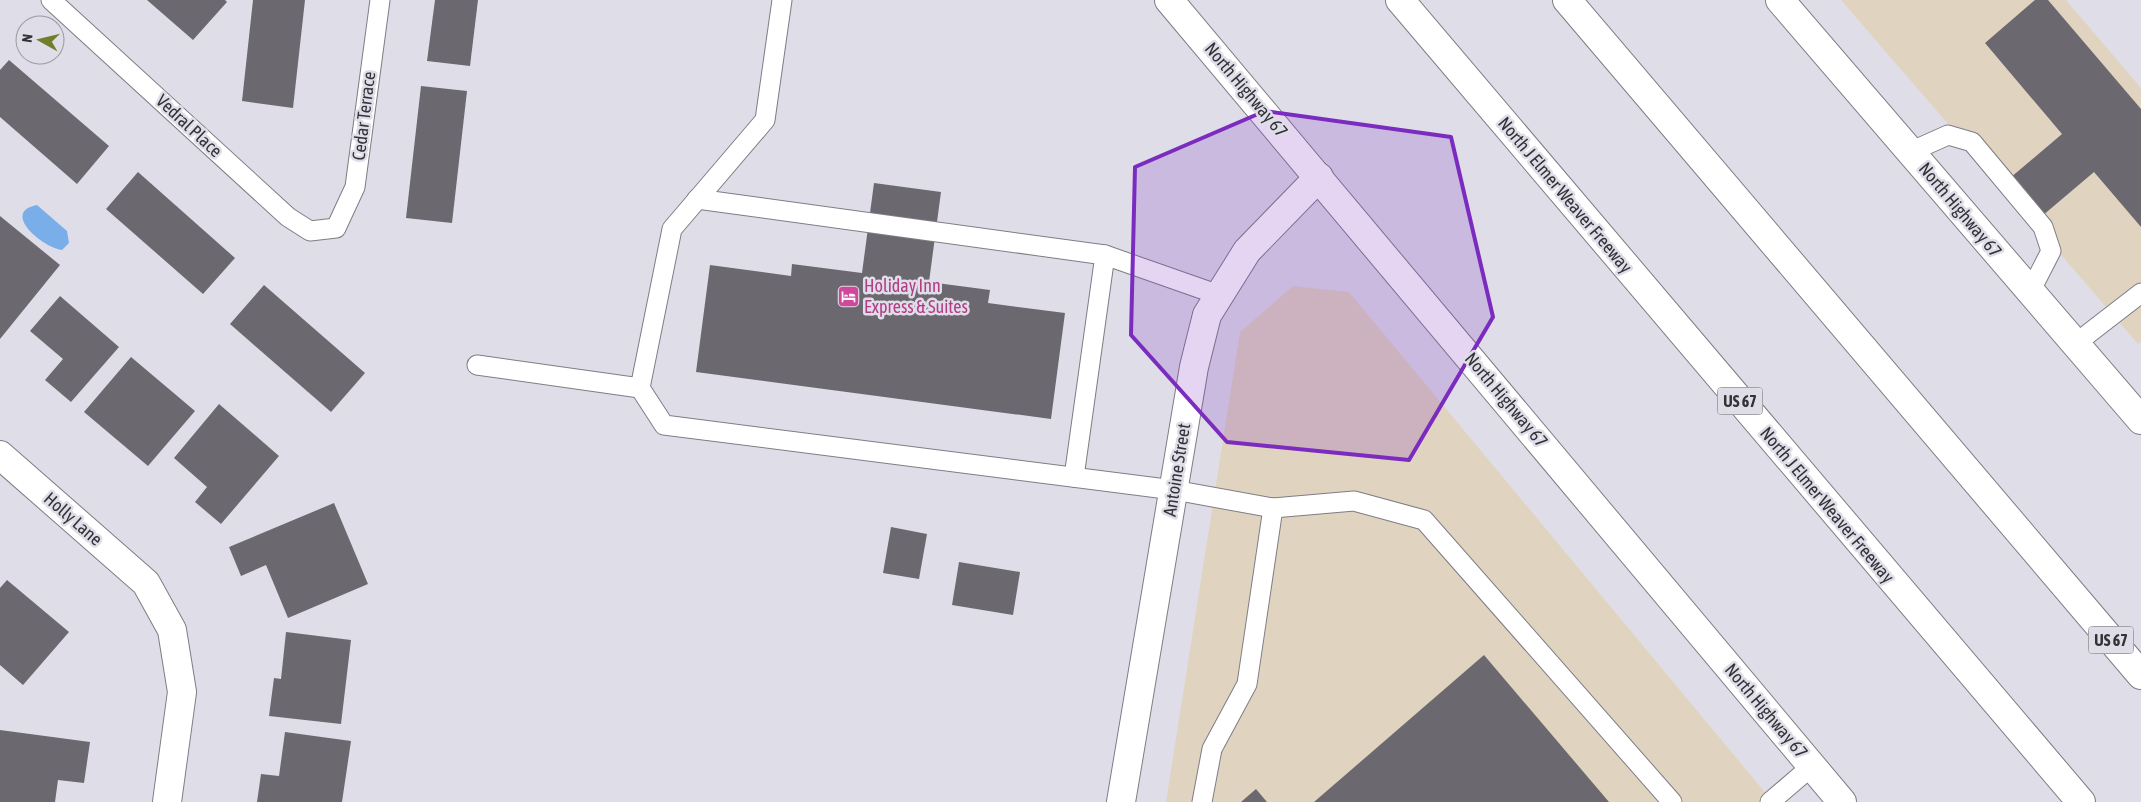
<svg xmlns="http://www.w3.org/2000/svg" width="2141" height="802" font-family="'Asap Condensed',sans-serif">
<rect width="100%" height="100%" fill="#dfdee8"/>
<g fill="#e0d4c0">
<path d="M1841 0H2066L2141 88V342L2138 344Z"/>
<path d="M1293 286 1349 292 1773 802H1166L1240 332Z"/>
</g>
<path fill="#79aee8" d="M37 205 67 231 69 243 62 250C43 248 0 212 37 205Z"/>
<g fill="#6c6870">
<path d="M147 0H225L227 2 193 40Z"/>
<path d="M253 0H305L293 108 242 101Z"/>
<path d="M435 0H478L470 66 427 61Z"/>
<path d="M2035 0H2048L2141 109V227L2094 172 2042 216 2010 178 2062 134 1985 43Z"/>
<path d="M9 60 109 146 77 184 0 117V70Z"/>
<path d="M421 86 467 91 452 223 406 218Z"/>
<path d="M138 172 235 258 203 294 106 209Z"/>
<path d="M874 183 941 192 929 282 990 290 988 303 1065 313 1051 419 696 372 710 265 791 276 792 264 862 273Z"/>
<path d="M0 216 60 265 0 339Z"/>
<path d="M264 285 365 373 331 412 230 324Z"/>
<path d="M60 296 119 347 71 402 45 380 63 359 30 331Z"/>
<path d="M131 357 195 411 148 466 84 412Z"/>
<path d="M219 404 279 456 221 524 195 502 207 487 174 458Z"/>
<path d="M334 503 368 584 288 618 266 565 241 576 229 547Z"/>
<path d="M891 527 927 534 919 579 883 573Z"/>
<path d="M959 562 1020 572 1013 615 952 605Z"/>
<path d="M7 580 69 632 23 685 0 665V588Z"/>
<path d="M286 632 351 640 341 724 269 716 274 678 281 679Z"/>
<path d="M1484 655 1609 802H1314Z"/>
<path d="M0 730 90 742 84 783 58 780 55 802H0Z"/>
<path d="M285 732 351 741 342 802H257L261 774 279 776Z"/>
<path d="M1256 789 1267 802H1241Z"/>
</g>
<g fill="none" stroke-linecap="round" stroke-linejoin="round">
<defs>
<g id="service">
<path d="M51 0 288 217 310 231 336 228 355 187 380 0"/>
<path d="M782 0 765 120 672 229 640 388 664 425 1174 490 1273 508 1354 501 1424 520 1672 802"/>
<path d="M1910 152 1948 135 1972 142 2043 227 2051 251 2030 292"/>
<path d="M697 199 1105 255"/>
<path d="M2075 344 2141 293"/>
<path d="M477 365 640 388"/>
<path d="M1074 477 1105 255 1219 295"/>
<path d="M1202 802 1212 749 1247 684 1273 508"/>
<path d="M1770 802 1812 766"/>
</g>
<g id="minor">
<path d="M0 455 146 583 172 630 182 692 167 802"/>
<path d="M1121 802 1194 367 1207 315 1247 251 1319 177"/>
</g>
<g id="secondary">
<path d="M1169 0 1842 802"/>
<path d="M1780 0 2141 420"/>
</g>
<g id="motorway">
<path d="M1400 0 2081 802"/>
<path d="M1567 0 2141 675"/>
</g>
</defs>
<use href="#service" stroke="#7e7d85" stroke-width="21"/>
<use href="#minor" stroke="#7e7d85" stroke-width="30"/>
<use href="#secondary" stroke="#7e7d85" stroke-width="30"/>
<use href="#motorway" stroke="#7e7d85" stroke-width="30"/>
<use href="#service" stroke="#fff" stroke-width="19"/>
<use href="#minor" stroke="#fff" stroke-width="28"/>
<use href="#secondary" stroke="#fff" stroke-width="28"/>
<use href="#motorway" stroke="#fff" stroke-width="28"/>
</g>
<path fill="#7b2cbf" fill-opacity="0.2" stroke="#7b2cbf" stroke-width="4" stroke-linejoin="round" d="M1265 111 1451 137 1493 317 1409 460 1227 442 1131 335 1135 167Z"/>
<defs>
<symbol id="hotel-square" viewBox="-11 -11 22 22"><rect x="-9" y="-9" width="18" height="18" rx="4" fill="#d1479c" stroke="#dfdee8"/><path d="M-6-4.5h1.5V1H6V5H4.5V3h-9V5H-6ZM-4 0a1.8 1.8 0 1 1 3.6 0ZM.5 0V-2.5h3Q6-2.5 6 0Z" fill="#fff"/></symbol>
</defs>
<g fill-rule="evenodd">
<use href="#hotel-square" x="836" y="284" width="25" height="25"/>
</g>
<g text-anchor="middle" stroke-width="5" stroke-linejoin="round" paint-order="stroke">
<g fill="#dfdee8" stroke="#67666b" stroke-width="1">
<rect x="1717.5" y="387.5" width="45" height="27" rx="4"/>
<rect x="2088.5" y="626.5" width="45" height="27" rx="4"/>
</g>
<g font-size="16" font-weight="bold" fill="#333236">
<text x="1740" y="407">US 67</text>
<text x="2111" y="646">US 67</text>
</g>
<g font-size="18" fill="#333236" stroke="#dfdee8">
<text transform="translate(1246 90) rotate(50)" y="6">North Highway 67</text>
<text transform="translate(364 116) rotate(-83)" y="6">Cedar Terrace</text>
<text transform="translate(189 126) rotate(43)" y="6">Vedral Place</text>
<text transform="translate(1565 195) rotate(50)" y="6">North J Elmer Weaver Freeway</text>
<text transform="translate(1960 210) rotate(50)" y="6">North Highway 67</text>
<text transform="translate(1506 400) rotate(50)" y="6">North Highway 67</text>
<text transform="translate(1177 470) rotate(-81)" y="6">Antoine Street</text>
<text transform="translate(1827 505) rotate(50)" y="6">North J Elmer Weaver Freeway</text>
<text transform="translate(73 519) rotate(41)" y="6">Holly Lane</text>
<text transform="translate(1766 711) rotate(50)" y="6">North Highway 67</text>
</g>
<g font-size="18" fill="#b23c85" stroke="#dfdee8" text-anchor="start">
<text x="864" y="292">Holiday Inn<tspan x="864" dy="21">Express &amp; Suites</tspan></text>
</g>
</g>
<g transform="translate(40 40) rotate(278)"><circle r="24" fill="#dfdee8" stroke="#9a99a1"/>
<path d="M0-4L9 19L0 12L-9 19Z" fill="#717f2d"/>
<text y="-8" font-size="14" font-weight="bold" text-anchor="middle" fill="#333236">N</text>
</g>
</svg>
